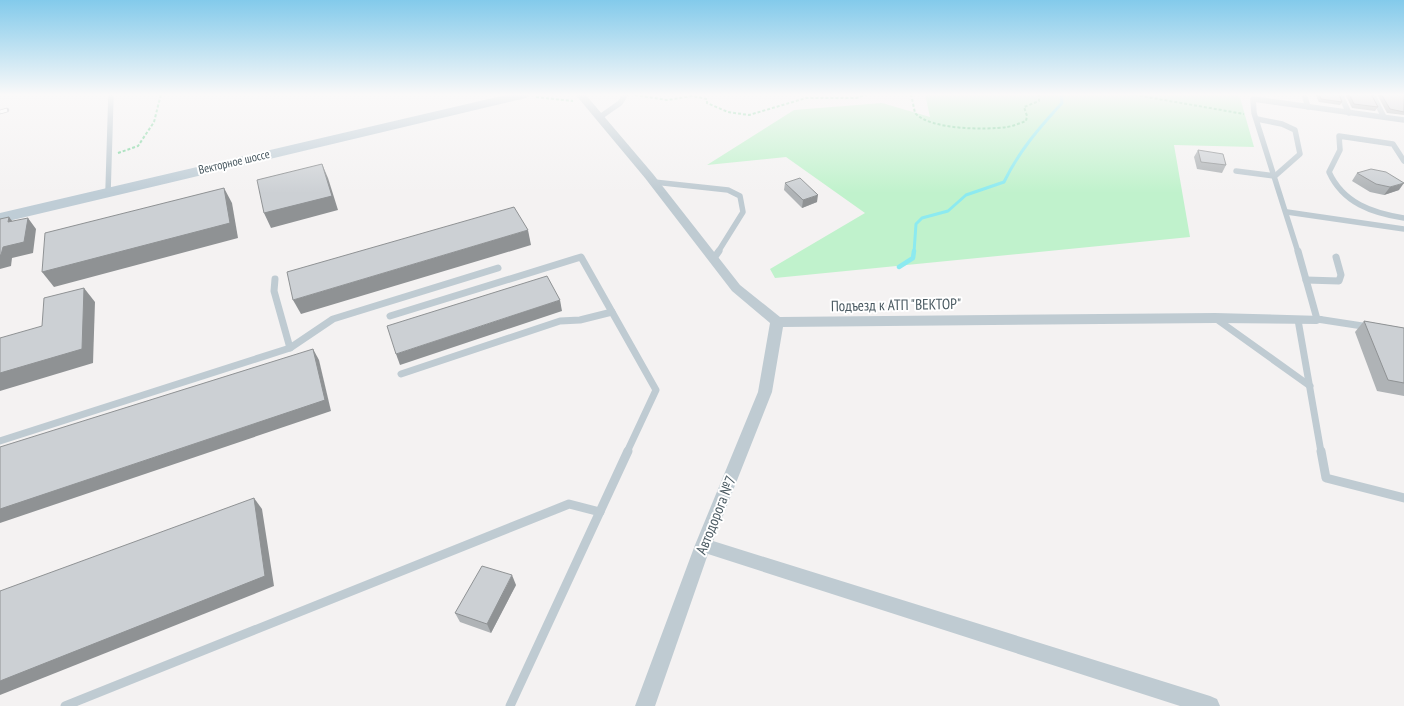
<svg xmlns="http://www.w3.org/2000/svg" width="1404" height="706" font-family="'PT Sans Narrow',sans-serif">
<rect width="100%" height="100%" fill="#f4f2f2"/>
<path fill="#c0f2cc" d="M925 94H1239L1254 147 1174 145 1190 237 775 278 770 269 865 213 786 157 707 165 794 110 882 103 930 117Z"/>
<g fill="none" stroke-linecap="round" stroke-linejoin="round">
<path stroke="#8ceaf0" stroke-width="3" d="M914 252 916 224 922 218 948 211 966 195 1004 182C1019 151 1039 128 1062 103L1061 94"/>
<path stroke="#8ceaf0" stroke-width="4.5" d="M899 267 913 258 914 251"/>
<g stroke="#76d298" stroke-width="2" stroke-dasharray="3 2" stroke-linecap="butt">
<path d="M911 94 915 113C930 130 986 130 1007 127 1014 126 1020 123 1026 121L1027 116 1024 107 1039 101V94"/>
<path d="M1130 94 1244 114"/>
<path d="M635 95 667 100 693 96 707 99V103L728 112 749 115 806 98H856L868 94"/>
<path d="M536 97 573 101"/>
<path d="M118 153 138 146 154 122 161 94"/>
</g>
<g stroke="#bfcbd2" stroke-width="5.5">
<path d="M1304 94 1308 107"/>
<path d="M1340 94 1349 113"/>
<path d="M1372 94 1384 117"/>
<path d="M600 117 620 103 626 94"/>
<path d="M1404 161 1393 144 1339 136 1340 150 1329 172C1343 203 1372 213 1404 218"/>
<path d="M1236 171 1275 176 1300 154 1295 130 1282 124 1257 119"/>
<path d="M654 182 728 190 740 196 743 212 718 252"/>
<path d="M108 192 111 94"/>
<path d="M1287 212 1404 229"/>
<path d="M1298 252 1254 113 1253 99 1404 120"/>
</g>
<g stroke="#bfcbd2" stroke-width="7">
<path d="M1298 251 1317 319 1369 327"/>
<path d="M714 258 719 251"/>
<path d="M275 279 274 291 290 348"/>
<path d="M1306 280 1339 281 1341 275 1336 257"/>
<path d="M390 316 581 257 656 390 627 452"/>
<path d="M1215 318 1310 386"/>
<path d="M1298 320 1321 452"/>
<path d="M401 374 560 321 580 320 612 312"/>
<path d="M0 441 290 348 333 319 498 268"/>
</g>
<g stroke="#bfcbd2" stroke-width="9">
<path d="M1321 451 1326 478 1404 498"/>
<path d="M65 706 569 504 600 512"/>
<path d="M510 706 628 451"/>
</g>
<path fill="#bfcbd2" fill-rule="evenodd" d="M575 94H585L653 174 740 285 780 317 1215 313 1322 316 1324 319 1322 322 1317 324 1215 323 783 327 772 392 713 541 1210 696 1217 699 1220 706H1180L708 554 655 706H635L695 545 758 392 770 323 732 291 645 178Z"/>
<path fill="#bfcdd6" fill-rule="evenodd" d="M510 94H532L526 98 0 223V213Z"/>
<defs>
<path id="rail" d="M0 112 7 110"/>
</defs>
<use href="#rail" stroke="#b4b8bc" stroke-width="4.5"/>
<use href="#rail" stroke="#fff" stroke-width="3" stroke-dasharray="9" stroke-linecap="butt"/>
</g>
<g fill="#afb3b6">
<path d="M1315 94H1339L1342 102 1340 105 1319 102Z"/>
<path d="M1345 94H1371L1378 107 1375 111 1352 108Z"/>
<path d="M1377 94H1404V115L1387 113Z"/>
<path d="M1198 150 1226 165 1222 173 1197 169 1194 157Z"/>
<path d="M1357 173 1399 190 1384 195 1370 192 1352 181Z"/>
<path d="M785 183 817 202 802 208 784 190Z"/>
<path d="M1364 321 1404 328V396L1377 391 1355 332Z"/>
<path d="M516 585 491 633 460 622 455 613Z"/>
</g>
<g fill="#8f9294">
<path d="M322 164 328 178 338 210 271 228 264 213Z"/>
<path d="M1404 183 1399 190 1384 195 1390 187Z"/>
<path d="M224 188 232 203 238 238 54 287 42 272Z"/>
<path d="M818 195 817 202 802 208 803 200Z"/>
<path d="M9 217 18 228 8 222Z"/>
<path d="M28 218 36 229 33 253 12 258 11 266 0 269V255L3 247Z"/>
<path d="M528 230 531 245 301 314 293 300Z"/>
<path d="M84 288 95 302 93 363 0 391V373Z"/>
<path d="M560 300 562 311 400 365 396 354Z"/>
<path d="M313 349 319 360 331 411 0 523V509Z"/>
<path d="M254 498 262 509 274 586 0 695V681Z"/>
<path d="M512 575 516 585 491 633 487 624Z"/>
</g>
<g fill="#ccd0d4" stroke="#8f9294">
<path d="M1319 94H1339L1342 102 1321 99Z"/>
<path d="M1349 94H1371L1378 107 1354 104Z"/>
<path d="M1381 94H1404V112L1390 109Z"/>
<path d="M1198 150 1223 154 1226 165 1201 162Z"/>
<path d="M322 164 332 196 264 213 257 180Z"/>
<path d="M1371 169 1386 172 1404 183 1390 187 1376 184 1357 173Z"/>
<path d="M800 178 818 195 803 200 785 183Z"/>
<path d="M224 188 230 223 42 272 45 233Z"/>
<path d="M514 207 528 230 293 300 287 272Z"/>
<path d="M9 217 8 222 28 218 24 242 3 247 1 255H0V219Z"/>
<path d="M547 276 560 300 396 354 387 326Z"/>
<path d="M84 288 82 349 0 373V338L42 326 44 298Z"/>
<path d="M1364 321 1404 328V383L1388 380Z"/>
<path d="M313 349 325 400 0 509V447Z"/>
<path d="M254 498 265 576 0 681V591Z"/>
<path d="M482 566 512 575 487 624 455 613Z"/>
</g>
<linearGradient id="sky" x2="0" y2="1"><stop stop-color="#83caeb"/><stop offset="0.49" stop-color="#faf9f9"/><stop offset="1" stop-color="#faf9f9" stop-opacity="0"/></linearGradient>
<rect width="1404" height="193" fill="url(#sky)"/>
<g text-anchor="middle" stroke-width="4" stroke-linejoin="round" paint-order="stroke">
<g font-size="12" fill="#495961" stroke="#fff">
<text transform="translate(234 162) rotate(-13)" y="4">Векторное шоссе</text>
</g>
<g font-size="15" fill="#495961" stroke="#fff">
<text transform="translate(896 305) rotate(-1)" y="5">Подъезд к АТП "ВЕКТОР"</text>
<text transform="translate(716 515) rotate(-68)" y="5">Автодорога №7</text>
</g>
</g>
</svg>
